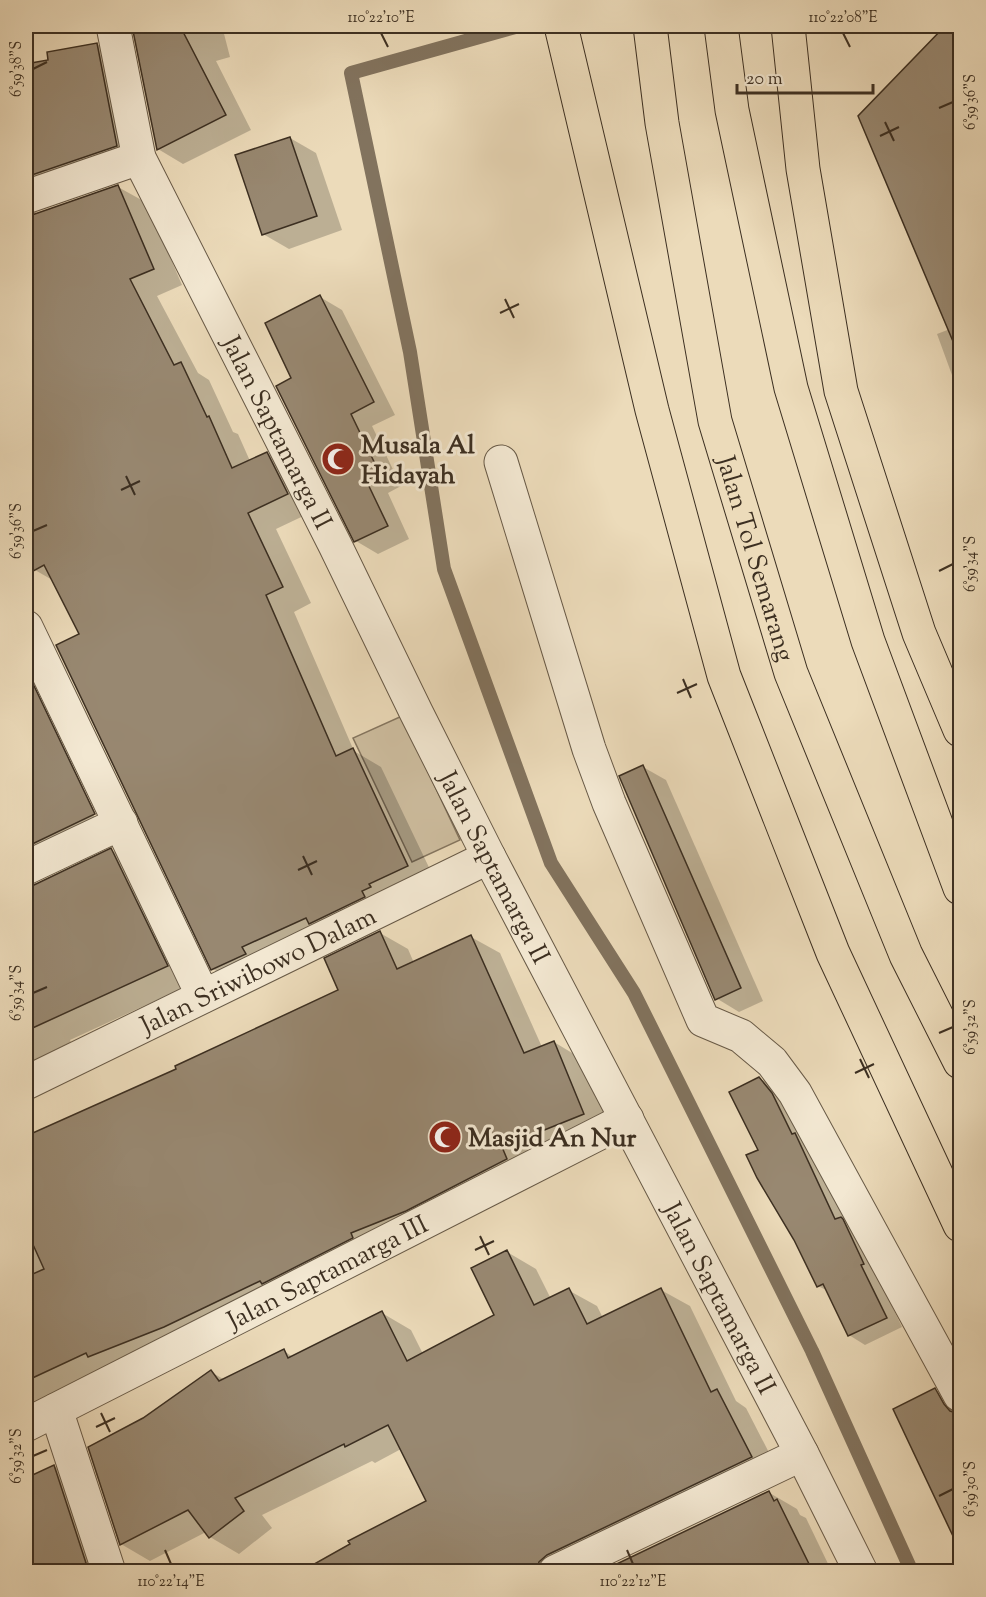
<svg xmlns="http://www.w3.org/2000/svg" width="986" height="1597" font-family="'Sorts Mill Goudy',serif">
<rect width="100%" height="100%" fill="#ecdbba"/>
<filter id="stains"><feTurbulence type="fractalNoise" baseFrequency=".00333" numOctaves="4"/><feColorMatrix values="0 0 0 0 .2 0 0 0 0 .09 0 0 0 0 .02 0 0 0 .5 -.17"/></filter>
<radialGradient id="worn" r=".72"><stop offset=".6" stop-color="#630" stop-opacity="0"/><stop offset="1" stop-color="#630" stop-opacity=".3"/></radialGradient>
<path fill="#cebea0" stroke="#857660" stroke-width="1.5" d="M402 716 460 840 412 862 353 738Z"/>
<g fill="#0003" fill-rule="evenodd">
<path d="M134 26H222L230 57 216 61 251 130 183 164 158 149Z"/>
<path d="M917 26H960V397L937 334 950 329 938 35Z"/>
<path d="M97 44 126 61 146 162 36 210V215L118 187 147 203 182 285 157 296 198 373 209 380 233 432 238 434 250 461 267 453 295 470 316 510 276 529 311 603 294 612 354 751 381 767 436 882 241 986 213 969 81 635 54 581 35 570 26 553V65L50 61Z"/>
<path d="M290 138 316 153 342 230 289 249 263 234Z"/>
<path d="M320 297 342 310 395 415 372 426 401 486 388 493 409 539 378 554 356 541 293 378Z"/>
<path d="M26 660 123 831 39 874 35 886 111 850 140 867 196 982 70 1040 74 1050 26 1072ZM28 679H32L100 821 97 822Z"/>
<path d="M643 767 666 780 763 1001 739 1012 716 998Z"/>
<path d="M380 933 408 949 414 963 471 937 500 953 542 1047 554 1042 582 1059 612 1130 26 1410V1138L178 1070 340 991Z"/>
<path d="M759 1078 776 1088 877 1275 902 1327 865 1345 849 1335 828 1291 818 1286 760 1150Z"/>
<path d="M507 1252 536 1269 551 1299 568 1290 597 1306 603 1318 661 1290 690 1306 736 1401 746 1408 780 1474 576 1572H303L428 1501 401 1449 375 1463 372 1461 262 1515 272 1528 239 1554 210 1537 206 1532 150 1561 121 1544 90 1448 144 1419 211 1372 225 1380 284 1351 293 1357 382 1313 411 1330 423 1354 496 1315Z"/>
<path d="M935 1390 960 1405V1546V1545Z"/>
<path d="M54 1466 82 1482 111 1572H26V1480Z"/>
<path d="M768 1492 797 1509 800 1515 806 1518 832 1572H603Z"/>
</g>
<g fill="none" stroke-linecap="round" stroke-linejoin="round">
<path stroke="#82735e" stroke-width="14" d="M519 26 351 73 410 352 444 569 551 863 634 993 812 1351 912 1572"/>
</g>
<g fill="#988871" stroke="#3c2f21" stroke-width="1.5">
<path d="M132 26H180L226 115 157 150Z"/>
<path d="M945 26H960V358L858 116Z"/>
<path d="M97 43 117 146 26 177V64L48 60 47 52Z"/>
<path d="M290 137 317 216 262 235 235 155Z"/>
<path d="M118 185 154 269 130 279 174 365 181 362 207 417 209 416 232 468 267 452 288 494 248 513 283 587 266 595 336 756 353 748 408 866 369 884 371 887 362 891 365 897 309 924 306 918 242 947 246 954 211 970 56 645 79 634 44 565 26 575V215H32Z"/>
<path d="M320 295 374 402 351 414 380 474 366 480 388 526 354 542 276 386 291 378 265 323Z"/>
<path d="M26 669 95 814 26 847Z"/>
<path d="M643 765 741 988 715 1000 619 776Z"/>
<path d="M111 848 168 966 26 1031V887L34 885Z"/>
<path d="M380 931 397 969 471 935 524 1053 554 1041 584 1114 502 1147 507 1159 406 1211 351 1233 353 1238 262 1284 260 1281 164 1327 88 1357 86 1353 26 1381V1277L44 1269 26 1229V1136L176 1069 175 1066 338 990 324 958Z"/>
<path d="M759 1077 772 1093 792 1134 795 1133 835 1219 841 1217 843 1219 864 1264 861 1265 887 1318 848 1336 823 1284 817 1287 794 1240 757 1178 746 1155 758 1150 729 1092Z"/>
<path d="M507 1250 534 1305 569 1288 587 1324 661 1288 711 1392 717 1389 752 1457 547 1555 539 1562 536 1572H300L350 1544 348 1541 426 1501 388 1425 345 1447 344 1444 235 1498 244 1511 209 1538 188 1510 120 1545 88 1447 143 1418 211 1370 219 1381 284 1349 288 1358 382 1311 407 1361 494 1315 471 1268Z"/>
<path d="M935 1388 944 1404 950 1411 960 1414V1551L893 1409Z"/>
<path d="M54 1465 86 1563 71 1572H26V1478Z"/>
<path d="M769 1491 774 1501 777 1499 813 1572H600Z"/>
</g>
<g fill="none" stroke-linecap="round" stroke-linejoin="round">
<defs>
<g id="minor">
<path id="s1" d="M113 26 139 158 335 545 416 712 489 857 802 1454 861 1572"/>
<path d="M26 197 139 158"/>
<path d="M501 462 589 749 609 803 703 1020 741 1036 772 1062 795 1093 960 1395"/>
<path d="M26 627 203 996"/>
<path d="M26 868 121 823"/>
<path id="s2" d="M26 1083 489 857"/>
<path d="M56 1410 109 1572"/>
<path id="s3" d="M26 1425 627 1119"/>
<path d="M555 1572 802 1454"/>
</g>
<g id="highway">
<path d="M561 26 652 410 724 676 833 953 960 1225"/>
<path id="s4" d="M650 26 662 123 715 421 791 673 906 955 960 1062"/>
<path d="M721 26 732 110 791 388 868 641 960 888"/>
<path d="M788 26 803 169 841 391 919 633 960 730"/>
</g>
</defs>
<use href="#minor" stroke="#685a47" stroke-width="35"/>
<use href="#highway" stroke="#3c2f21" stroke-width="35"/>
<use href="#minor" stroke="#f3e8d2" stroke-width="33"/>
<use href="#highway" stroke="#ecdbba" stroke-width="33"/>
</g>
<path fill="none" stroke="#3c2f21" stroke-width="2" d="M381 33 388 47M843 33 850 47M33 69 47 62M939 108 953 102M885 122 894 141M880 136 899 127M505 299 514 318M500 313 519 304M126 476 135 495M121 490 140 481M33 531 47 525M939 571 953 564M683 679 691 698M677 693 697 684M303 856 312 875M298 870 317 861M33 993 47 987M939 1033 953 1027M860 1059 869 1078M855 1073 874 1064M480 1236 489 1255M475 1250 494 1241M101 1413 110 1432M96 1427 115 1418M33 1456 47 1450M939 1496 953 1489M165 1550 171 1564M627 1550 633 1564"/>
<defs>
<symbol id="mosque-disc" viewBox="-11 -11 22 22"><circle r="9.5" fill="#8f2418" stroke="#f3e8d2"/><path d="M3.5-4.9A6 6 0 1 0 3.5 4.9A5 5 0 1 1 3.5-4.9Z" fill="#fff"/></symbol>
</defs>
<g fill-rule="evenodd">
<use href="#mosque-disc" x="319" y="440" width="38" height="38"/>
<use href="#mosque-disc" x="426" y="1118" width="38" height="38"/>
</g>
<g text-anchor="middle" stroke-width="6" stroke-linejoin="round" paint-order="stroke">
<g font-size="26" fill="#3c2f21" stroke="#f3e8d2">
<text dy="9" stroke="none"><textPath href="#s1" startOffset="442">Jalan Saptamarga II</textPath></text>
<text dy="9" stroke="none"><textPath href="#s4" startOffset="544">Jalan Tol Semarang</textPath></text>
<text dy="9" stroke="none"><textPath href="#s1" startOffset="928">Jalan Saptamarga II</textPath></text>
<text dy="9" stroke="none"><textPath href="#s2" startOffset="258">Jalan Sriwibowo Dalam</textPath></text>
<text dy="9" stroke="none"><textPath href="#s3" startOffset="338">Jalan Saptamarga III</textPath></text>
<text dy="9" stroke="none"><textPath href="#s1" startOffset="1414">Jalan Saptamarga II</textPath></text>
</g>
<g font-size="26" font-weight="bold" fill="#3c2f21" stroke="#f3e8d2" text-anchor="start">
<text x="361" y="453">Musala Al<tspan x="361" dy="30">Hidayah</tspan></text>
<text x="468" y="1146">Masjid An Nur</text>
</g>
</g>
<rect width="986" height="1597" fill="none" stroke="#ecdbba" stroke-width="66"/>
<path d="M737 84v9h136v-9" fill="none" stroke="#3c2f21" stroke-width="3"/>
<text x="746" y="84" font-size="18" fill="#3c2f21" stroke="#f3e8d2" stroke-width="4.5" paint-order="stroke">20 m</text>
<rect x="33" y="33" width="920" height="1531" fill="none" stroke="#3c2f21" stroke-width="2"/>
<g font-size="15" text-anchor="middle" fill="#3c2f21">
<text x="381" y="22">110°22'10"E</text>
<text x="843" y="22">110°22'08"E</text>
<text transform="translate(16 69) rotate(-90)" y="5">6°59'38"S</text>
<text transform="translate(970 102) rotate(-90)" y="5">6°59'36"S</text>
<text transform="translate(16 531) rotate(-90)" y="5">6°59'36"S</text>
<text transform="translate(970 564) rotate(-90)" y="5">6°59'34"S</text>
<text transform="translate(16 993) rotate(-90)" y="5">6°59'34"S</text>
<text transform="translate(970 1027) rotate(-90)" y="5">6°59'32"S</text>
<text transform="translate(16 1456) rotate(-90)" y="5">6°59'32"S</text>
<text transform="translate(970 1489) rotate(-90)" y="5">6°59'30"S</text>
<text x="171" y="1586">110°22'14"E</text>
<text x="633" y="1586">110°22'12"E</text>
</g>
<rect width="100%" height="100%" filter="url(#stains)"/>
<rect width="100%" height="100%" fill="url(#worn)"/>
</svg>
